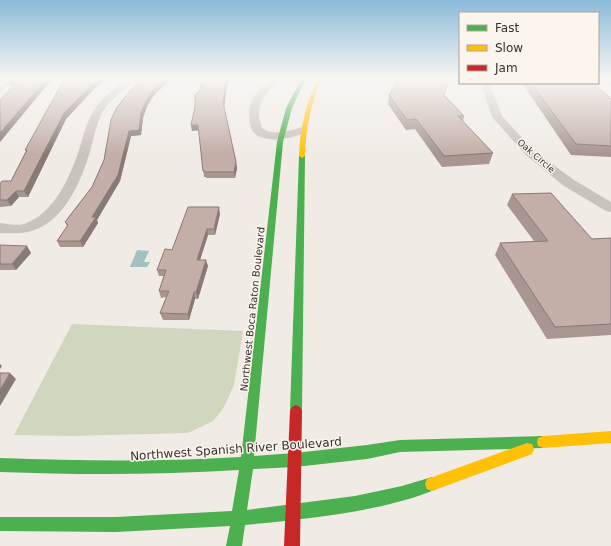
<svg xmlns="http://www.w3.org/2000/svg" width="611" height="546" font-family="'DejaVu Sans',sans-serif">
<rect width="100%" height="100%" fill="#f0ebe5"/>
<path fill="#d1d6bf" d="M72 324 243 331 234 385 223 409 213 421 188 433 71 436 14 435Z"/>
<path fill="#a1c2c1" d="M137 250 149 251 144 262H150L147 267H130Z"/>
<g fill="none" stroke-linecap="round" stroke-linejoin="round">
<g fill="#c9c3be" fill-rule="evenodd">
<path d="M11 78H20L0 91V84Z"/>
<path d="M131 78H140C137 82 132 84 128 87 118 94 108 102 102 113 96 125 94 138 90 151 81 183 63 224 28 232 18 234 9 233 0 233V223C8 224 17 226 24 224 54 214 70 177 79 150 83 137 86 124 93 112 102 97 116 86 131 78Z"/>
<path d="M275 78H284C281 82 276 84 272 88 259 99 256 113 262 128 274 137 290 130 303 127L308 130 307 132C292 138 273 143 258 136 253 133 251 129 250 123 245 103 258 88 275 78Z"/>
<path d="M598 78 611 79V85L598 82Z"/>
<path d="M481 83H489L502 116 534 151 574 180 611 202V212L606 211 564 186 526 155 492 117Z"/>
</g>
<g fill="#4caf50" fill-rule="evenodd">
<path d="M302 78H306L292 108 283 142 254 456 295 453 367 445 400 440 543 436 548 438 549 442 548 446 543 448 400 452 367 459 295 467 253 469 247 510 355 496 402 486 432 477 437 479 439 484 437 489C382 512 305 519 245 525L242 546H226L230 526 116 532 0 531V517H116L232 511 239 470C159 475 80 475 0 472V458C81 461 161 462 241 457L277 142 286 108Z"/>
<path d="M302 154 305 156 302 411 300 415 296 417 292 415 290 411 299 156Z"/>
</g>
<g fill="#ffc107" fill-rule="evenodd">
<path d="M318 78H322C311 103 306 128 305 156L302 158 299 156C300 128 306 103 318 78Z"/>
<path d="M611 431V443L543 448 538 446 537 442 538 438 543 436Z"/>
<path d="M527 443 532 444 534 449 532 454 432 491 427 489 425 484 427 479Z"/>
</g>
<path fill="#c62828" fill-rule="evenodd" d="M296 405 300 407 302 411 300 546H284L290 411 292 407Z"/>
</g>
<g fill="#a89690">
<path d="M53 78 13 86H11L8 81Z"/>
<path d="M205 78H233L227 85 224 106 237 168 235 178H206V177H204L199 130 192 131 191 125 200 88V83Z"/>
<path d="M522 83H594L611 99V157L571 155Z"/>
<path d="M94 89 66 119 28 197H19L11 206 0 207V184L11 181 26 151Z"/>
<path d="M154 95 147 106 143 118 141 135 131 136 120 181 97 220 98 223 83 247H60L57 241 67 226 65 222 92 187 104 160Z"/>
<path d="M389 95H444L464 116 463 122 493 153 489 164 442 167 415 129 406 130 388 104Z"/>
<path d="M512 194 592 239 611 238V335L547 339 495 255 500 243 534 241 507 205Z"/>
<path d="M220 214 215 235H208L200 260 208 266 198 299H195L189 320H163L160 313 166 297 161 298 159 291 164 276H159L157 270 172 250Z"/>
<path d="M0 245 31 253 16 270H0Z"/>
</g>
<g fill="#887a75">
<path d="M0 78H9L0 82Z"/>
<path d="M47 78H53L0 142V133Z"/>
<path d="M102 78H109L94 89 66 119 28 197 24 191 64 113 93 84Z"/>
<path d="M167 78H173L154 95 147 106 143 118 141 135 131 136 120 181 97 220 98 223 83 247 80 241 92 217 129 131 141 113 146 101 153 90Z"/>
<path d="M229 78H233L227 85 224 108 223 102 226 81Z"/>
<path d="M191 125H198L199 130 192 131Z"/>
<path d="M236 162 237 168 235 178 234 172Z"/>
<path d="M16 191 19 197 11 206 7 200Z"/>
<path d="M219 207 220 214 215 235 214 229Z"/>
<path d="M207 229 208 235 198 266 197 260Z"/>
<path d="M27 246 31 253 16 270 12 264Z"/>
<path d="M206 260 208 266 198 299 196 292Z"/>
<path d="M194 292 195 299 189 320 188 314Z"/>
<path d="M0 364 2 366 0 369Z"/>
<path d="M10 373 16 379 0 406V390Z"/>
</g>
<g fill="#c3afa7" stroke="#887a75">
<path d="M13 78H47L0 133V100L18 81H8Z"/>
<path d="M65 78H102L93 84 64 113 24 191H16L7 200H0V184L2 181H11L27 150H25Z"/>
<path d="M141 78H167L153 90 146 101 141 113 139 130 129 131 118 175 92 217H96L80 241H57L68 225 65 222 92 187 104 160 111 120 117 107Z"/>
<path d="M205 78H229L226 81 223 102 236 162 234 172H205V171H203L198 125H191L195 107V95L205 84 200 83Z"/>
<path d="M399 78H449L444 95 464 116H458L493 153 444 156 416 119 407 120 389 95Z"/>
<path d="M531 83H594L611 99V146L576 144Z"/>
<path d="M551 193 592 239 611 238V324L555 327 500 243 548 241 512 194Z"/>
<path d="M188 207H219L214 229H207L197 260H206L196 292H194L188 314 160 313 169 291H159L166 270H157L165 249 172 250Z"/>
<path d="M0 245 27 246 12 264H0Z"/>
<path d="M0 373H10L0 390Z"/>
</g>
<linearGradient id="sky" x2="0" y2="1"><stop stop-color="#8bbad8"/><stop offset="0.51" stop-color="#f8f6f3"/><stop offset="1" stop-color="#f8f6f3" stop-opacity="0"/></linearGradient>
<rect width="611" height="154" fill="url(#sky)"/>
<g text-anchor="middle" stroke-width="3" stroke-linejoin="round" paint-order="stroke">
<g font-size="9" fill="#3b302b" stroke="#fbf5ee">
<text transform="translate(536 156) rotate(41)" y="3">Oak Circle</text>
</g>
<g font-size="10" fill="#3b302b" stroke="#fbf5ee">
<text transform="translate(252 309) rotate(-84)" y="4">Northwest Boca Raton Boulevard</text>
</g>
<g font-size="12" fill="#3b302b" stroke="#fbf5ee">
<text transform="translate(236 449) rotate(-4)" y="4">Northwest Spanish River Boulevard</text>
</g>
</g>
<rect x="459" y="12" width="140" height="72" fill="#fbf5ee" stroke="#aea6a0"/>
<rect x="467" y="25" width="20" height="6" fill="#4caf50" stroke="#aea6a0"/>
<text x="495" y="32" font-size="12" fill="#3b302b">Fast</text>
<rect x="467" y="45" width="20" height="6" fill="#ffc107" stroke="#aea6a0"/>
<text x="495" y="52" font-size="12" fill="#3b302b">Slow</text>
<rect x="467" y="65" width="20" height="6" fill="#c62828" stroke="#aea6a0"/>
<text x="495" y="72" font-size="12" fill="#3b302b">Jam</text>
</svg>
